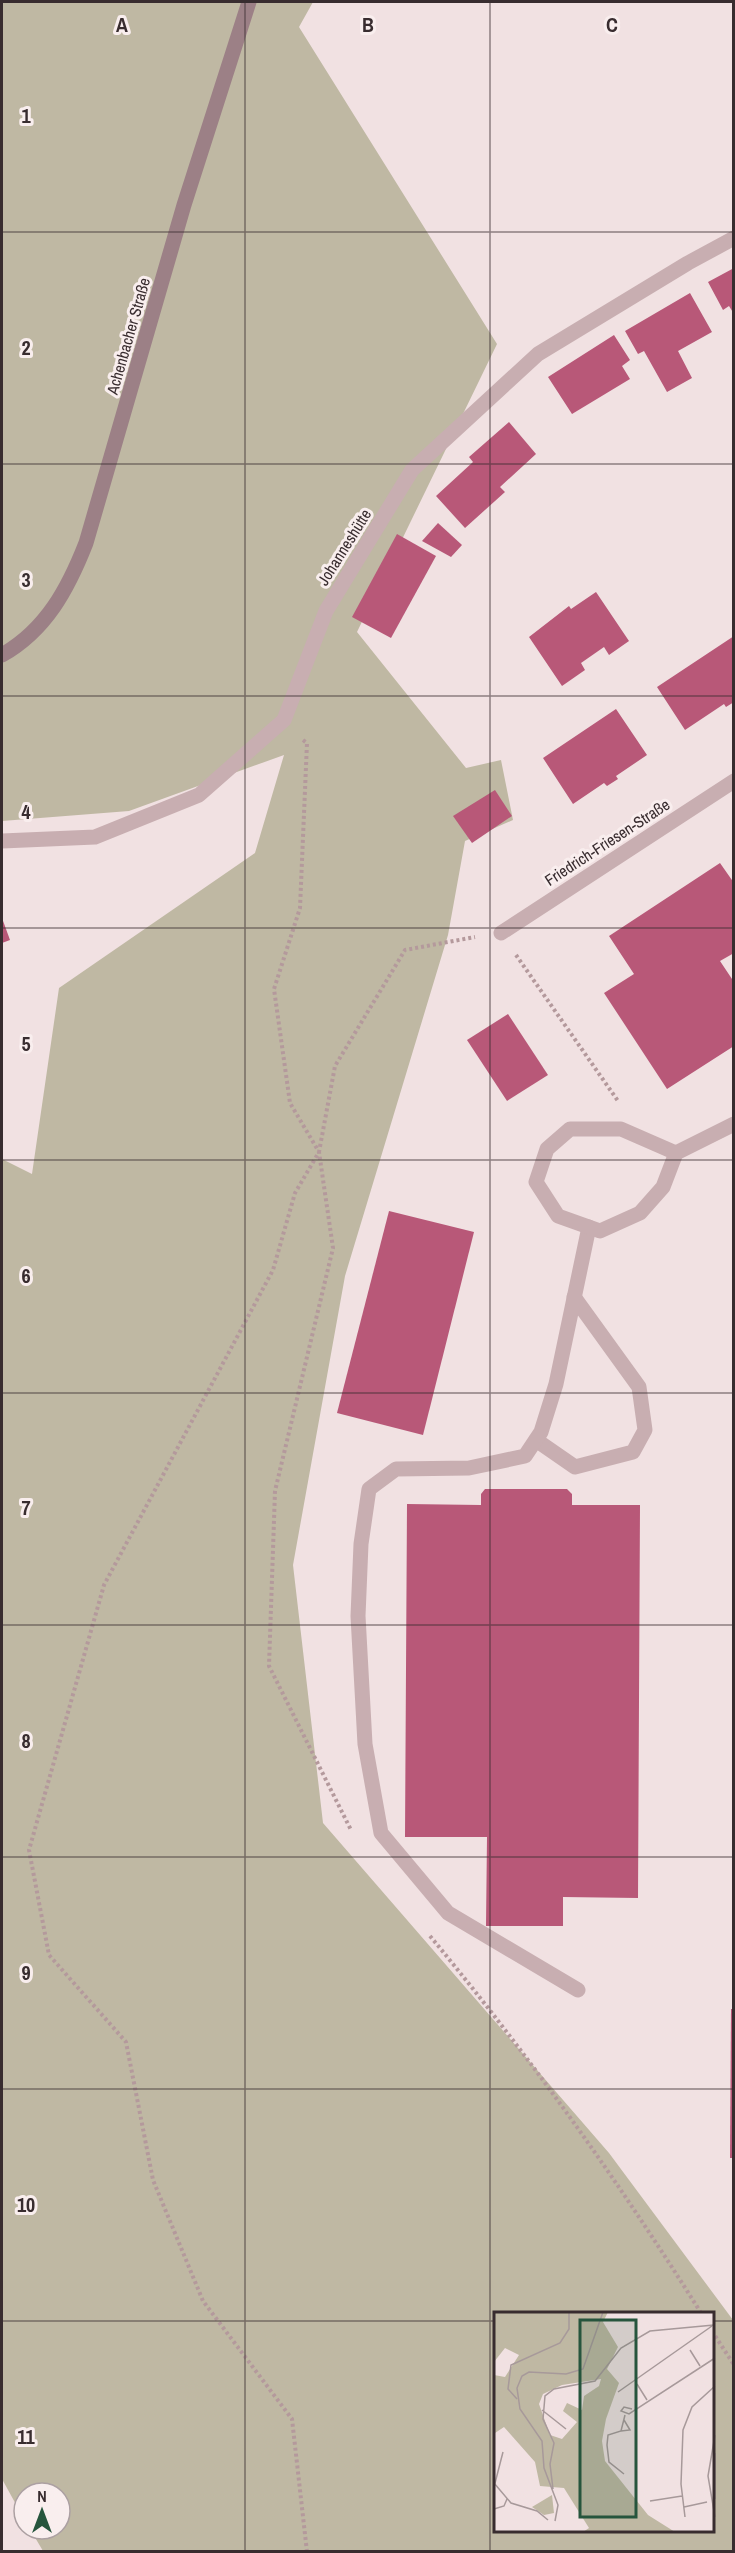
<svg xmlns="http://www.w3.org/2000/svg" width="735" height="2553" font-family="'Archivo Narrow',sans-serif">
<rect width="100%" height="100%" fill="#f1e1e2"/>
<path fill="#bfb8a3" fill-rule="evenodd" d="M2 2H313L299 27 497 344 357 632 466 768 501 760 513 820 465 841 448 935 345 1276 293 1565 323 1823 609 2153 733 2320V2551H43L30 2529H60V2493H24V2519L2 2479V1159L32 1174 59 988 255 853 284 755 129 811 2 821ZM495 2313H712V2530H495Z"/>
<g fill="#b85878">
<path d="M734 268V314L729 306 723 310 708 282Z"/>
<path d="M690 293 712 332 678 351 692 378 667 392 644 351 638 354 625 331Z"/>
<path d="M614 335 630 360 622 366 630 379 572 414 548 377Z"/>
<path d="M509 422 536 454 500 487 505 492 465 528 436 496 473 462 469 457Z"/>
<path d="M438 523 462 545 451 557 422 541Z"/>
<path d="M397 534 436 556 391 638 352 617Z"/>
<path d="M596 592 629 641 609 655 604 647 581 663 585 670 562 686 529 637 569 606 571 609Z"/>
<path d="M734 636V702L726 707 724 704 685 730 657 687Z"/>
<path d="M616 709 647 755 616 776 618 779 607 786 604 783 573 804 543 758Z"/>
<path d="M495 790 512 816 472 843 453 816Z"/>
<path d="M720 863 734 883V953L720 961 734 982V1046L667 1089 604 993 634 974 609 936Z"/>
<path d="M2 918 10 940 2 943Z"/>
<path d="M508 1014 548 1075 507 1101 467 1040Z"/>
<path d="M389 1211 474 1232 423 1435 337 1413Z"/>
<path d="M485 1489H567L572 1494V1505H640L638 1898 563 1897V1926H486L487 1837H405L407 1504 481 1505V1494Z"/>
<path d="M731 2009H734V2158H730Z"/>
</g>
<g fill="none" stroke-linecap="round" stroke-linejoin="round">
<g stroke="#b4999c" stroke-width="4" stroke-dasharray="3 3" stroke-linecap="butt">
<path d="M303 740 307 743 300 908 274 989 290 1103 319 1152 333 1248 275 1491 269 1666 351 1830"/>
<path d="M516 955 618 1101"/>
<path d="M430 1936C529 2055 619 2182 701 2313"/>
<path d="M712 2331 734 2365"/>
<path d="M307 2552 292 2419 203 2301 153 2180 126 2042 49 1955 29 1850 104 1585 273 1270 295 1193 319 1152 335 1066 405 950 475 937"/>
</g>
<g stroke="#c8aeb1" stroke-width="15">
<path d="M536 1440 575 1467 633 1452 645 1430 639 1387 574 1297"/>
<path d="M578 1990 448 1913 381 1833 365 1744 358 1616 361 1544 369 1489 396 1469 469 1468 525 1456 541 1432 556 1384 589 1227"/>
</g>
<g stroke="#c8aeb1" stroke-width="15">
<path d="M2 841 95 837 199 795 284 720 326 611 412 470 538 354 688 263 734 238"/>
<path d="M501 933 734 781"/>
<path d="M676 1153 621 1129H570L547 1149 536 1182 558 1216 600 1231 640 1213 663 1187 676 1153 734 1124"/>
</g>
<path stroke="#9c8086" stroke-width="15" d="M2 655C46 630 68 589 86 543L184 205 249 2"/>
</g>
<path fill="none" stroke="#382c2f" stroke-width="1.5" stroke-opacity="0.55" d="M245 2V2552M490 2V2552M2 232H734M2 464H734M2 696H734M2 928H734M2 1160H734M2 1393H734M2 1625H734M2 1857H734M2 2089H734M2 2321H495M712 2321H734"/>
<g text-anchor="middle" stroke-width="6" stroke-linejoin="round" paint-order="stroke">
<g font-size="16" fill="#382c2f" stroke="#f9eeee">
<text transform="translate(128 336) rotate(-74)" y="6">Achenbacher Straße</text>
<text transform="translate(344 547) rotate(-58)" y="6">Johanneshütte</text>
<text transform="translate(607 842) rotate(-33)" y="6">Friedrich-Friesen-Straße</text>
</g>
</g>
<g transform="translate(494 2312)">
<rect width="220" height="220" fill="#f1e1e2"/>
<path d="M0 0H114L109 10 124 35 113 57 125 71 112 107 108 129 111 149 154 203 181 220H89L95 216 70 176 46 174 41 150 10 115 1 121 0 63 11 65 25 43 11 36 0 50ZM107 67 105 74 90 84 88 98 73 91 69 99 83 110 68 127 56 123 45 92 49 82 68 73ZM58 183 60 201 50 203 38 195Z" fill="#bfb8a3" fill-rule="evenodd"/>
<path fill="none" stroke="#a7999a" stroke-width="1.5" d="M196 38 206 54M143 72 153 88M124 80 218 14M23 87 14 77 17 53 66 31 75 17V0M138 97 130 95 127 99 135 102 221 46M48 98 72 117M127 119 136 118 130 108M221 123 214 164 221 205M221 141V187M130 162 115 150 113 133 114 123 127 119 131 103M0 171 17 191 43 199 54 208M0 175 9 140M59 177 56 152 60 131 49 107 51 84 60 77 101 69 127 36 156 19 220 13M156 189 188 184M190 195 213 190M0 197 10 194 13 187M191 205 187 172 189 118 198 95 221 74M61 209 64 193 50 156 48 129 26 97 23 76 28 64 35 60 72 62 89 57 109 0"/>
<path fill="#26553d" fill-opacity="0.15" stroke="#26553d" stroke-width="3" d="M86 8H142V205H86Z"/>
<rect width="220" height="220" fill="none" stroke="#382c2f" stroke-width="3"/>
</g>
<g font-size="20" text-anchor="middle" font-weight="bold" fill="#382c2f" stroke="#f9eeee" stroke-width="6" stroke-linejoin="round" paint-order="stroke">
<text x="122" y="32">A</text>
<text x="368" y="32">B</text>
<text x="612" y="32">C</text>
<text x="26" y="123">1</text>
<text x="26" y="355">2</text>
<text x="26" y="587">3</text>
<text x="26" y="819">4</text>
<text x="26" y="1051">5</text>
<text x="26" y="1283">6</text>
<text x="26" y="1515">7</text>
<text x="26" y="1748">8</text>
<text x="26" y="1980">9</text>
<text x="26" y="2212">10</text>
<text x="26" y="2444">11</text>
</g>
<rect width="735" height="2553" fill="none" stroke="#382c2f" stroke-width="6"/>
<g transform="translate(42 2511)"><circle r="28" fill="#f9eeee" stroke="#aca0a2" stroke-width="1.5"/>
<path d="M0-4.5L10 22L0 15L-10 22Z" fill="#26553d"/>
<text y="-9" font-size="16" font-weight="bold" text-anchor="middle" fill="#382c2f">N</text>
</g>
</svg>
